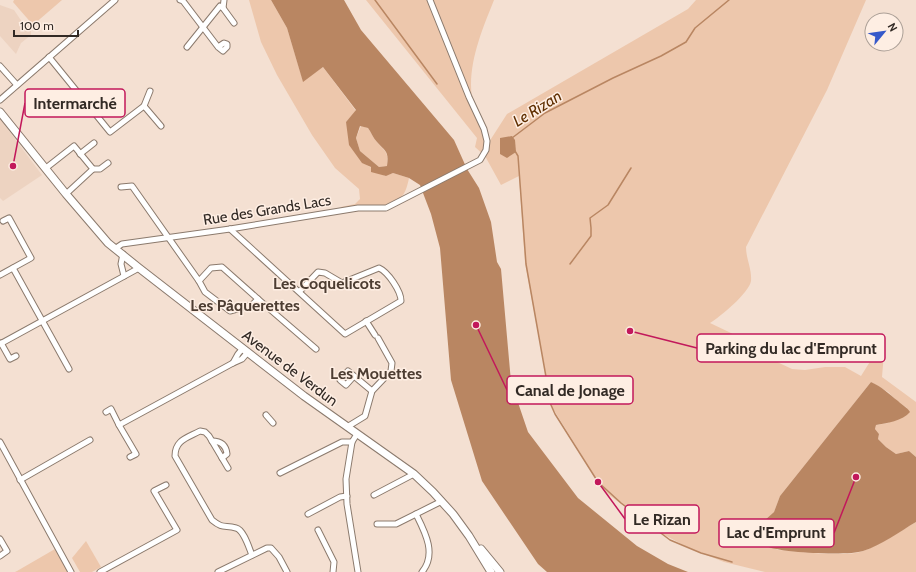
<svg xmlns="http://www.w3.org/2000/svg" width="916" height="572" font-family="Cabin,sans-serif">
<rect width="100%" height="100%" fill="#f4e0d2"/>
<g fill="#edd3c1">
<path d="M0 5 14 10 20 19 31 30V35L21 43 16 54 0 36Z"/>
<path d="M0 119 42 175 3 201 0 198Z"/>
</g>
<g fill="#edc7ac">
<path d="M14 0H62L33 25 13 2Z"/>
<path d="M249 0H271L287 28 303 81 323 67 356 111 346 122 362 162 385 176 393 173 409 178C408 183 406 191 403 195 391 210 358 208 340 210L341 207 355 204 360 199 359 189 335 168 312 135 277 75 261 42Z"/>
<path d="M366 0H494C482 30 467 65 472 98 474 111 484 129 489 142L507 114 688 9 696 0H866L827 90 746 247C746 259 752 269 751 281 749 293 720 317 710 323L731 333 775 361 792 369 805 370 825 367H845L861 376 881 344 884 353 882 377 916 402V457L909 451 896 454 886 447 878 439 879 434 875 429 876 425 888 423 907 408 898 402 888 392 871 382 780 496 774 512 765 520 777 550C798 551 844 558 863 551 881 544 899 532 916 522V572H765L724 562 691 549 655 530 604 491 552 407 525 263 519 176 501 185 485 156 475 147 477 138Z"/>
<path d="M361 126 368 128C371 132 373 138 377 142 385 152 389 151 387 166L379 167 360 151 356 138Z"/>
<path d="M86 541 101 567 92 572H80L72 558Z"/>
<path d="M55 549 68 572H15L17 571Z"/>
</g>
<g fill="#b98662" fill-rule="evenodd">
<path d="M271 0H344L361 30 454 140 467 169 479 188 491 222 497 262 501 269 511 382 528 432 578 498 637 546 668 564 688 572H547L538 564 482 481 451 380 440 248 431 214 423 193 420 185 409 178 393 173 386 176 371 172V167L362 163 349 145 346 122 356 110 323 67 303 82 287 28ZM360 126 368 128C371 132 373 138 377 142 386 152 389 151 387 166L379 167 360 151 356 138Z"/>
<path d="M512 136 515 140 516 152 507 158 500 154V138Z"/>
<path d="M871 382C882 387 889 394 898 401 902 405 907 407 910 412 903 421 886 423 876 425L875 429 879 434 878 439 886 447 896 454 909 451 916 457V522C899 532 882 545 863 551 849 556 779 553 766 546 763 544 760 540 758 537L765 520 774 512 780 496Z"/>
</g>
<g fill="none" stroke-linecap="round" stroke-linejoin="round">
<g stroke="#b98662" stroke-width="1.5">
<path d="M375 0 437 84"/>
<path d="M512 138 545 113 613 78 661 56 686 42 695 28 729 0"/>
<path d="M515 151 518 156 526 264 551 405 555 414 598 482 621 503 670 540 701 553 732 562"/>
<path d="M570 264 591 236V228L590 218 608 205 631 168"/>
</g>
<defs>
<g id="street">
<path d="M180 0 183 1 218 47 223 51 227 47V44L224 43 218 47"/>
<path d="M223 8 224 0"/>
<path d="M187 47 220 6 223 8 234 23"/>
<path d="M49 57 110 132 144 106 161 126"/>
<path d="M0 66 17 85"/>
<path d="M0 100 115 0"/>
<path d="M144 106 150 91"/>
<path d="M80 154 94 143"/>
<path d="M46 168 74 146 93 169 66 194"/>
<path d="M93 169H100L108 163"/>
<path d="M121 187 132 186 199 281 205 292 230 311 252 305 258 299"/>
<path d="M230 229 345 334 401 301C401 291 388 272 379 268L342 283 325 273 318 272 299 292"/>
<path d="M116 248 122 244 230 229 358 208H386L480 160 486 150 487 141 484 129 469 97 430 0"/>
<path d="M123 254 121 264 124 276"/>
<path d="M13 268 69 369"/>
<path d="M0 275 31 258 9 218 3 221"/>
<path d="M199 281 211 268 222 267 258 299 316 349"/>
<path d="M366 321 375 335"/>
<path d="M1 343 10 359 16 356"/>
<path d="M0 344 139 268"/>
<path d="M233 363 242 359 248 352"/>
<path d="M354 376 348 371 340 380 346 385 354 376 372 391"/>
<path d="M106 412 111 409 119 425 233 363 238 354 243 348"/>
<path d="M266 415 273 423"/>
<path d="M119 425 136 454 130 457"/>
<path d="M347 427 365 416 372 391 391 371 392 363 378 338"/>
<path d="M357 434 352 442 346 479 347 504 358 572"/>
<path d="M212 441C221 441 226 445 227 454L222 458"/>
<path d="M0 442 71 572"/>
<path d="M228 468 209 436 205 432 200 431C187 438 175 440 175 456L212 520C223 529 224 525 236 528 244 530 249 548 252 555"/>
<path d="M280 473 342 442H352"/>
<path d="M20 480 90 440"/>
<path d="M374 495 414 474"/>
<path d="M308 514 340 497 347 496"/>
<path d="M416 514C425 532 437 554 422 572"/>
<path d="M377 524H396L442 501"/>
<path d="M318 530 334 562 333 572"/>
<path d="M0 539 7 551 0 556"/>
<path d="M100 572 177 530 154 491 166 485"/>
<path d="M218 572 267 548H271L279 557 287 572"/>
</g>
<g id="secondary">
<path d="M0 112 66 194 108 243 139 268 304 396 414 474 433 492 453 514 469 536 491 572"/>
<path d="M481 549 500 572"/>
</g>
</defs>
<use href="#street" stroke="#8b7a6d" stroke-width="7"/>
<use href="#secondary" stroke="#8b7a6d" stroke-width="9"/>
<use href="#street" stroke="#fff" stroke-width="5"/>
<use href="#secondary" stroke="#fff" stroke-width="7"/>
</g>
<g text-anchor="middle" stroke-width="3" stroke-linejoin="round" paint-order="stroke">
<g font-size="15" fill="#322a25" stroke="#feeee3">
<text transform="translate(267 210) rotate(-9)" y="5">Rue des Grands Lacs</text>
<text transform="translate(290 368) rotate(37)" y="5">Avenue de Verdun</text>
</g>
<g font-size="16" font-style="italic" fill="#5f2e00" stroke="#feeee3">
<text transform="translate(537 108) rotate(-32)" y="6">Le Rizan</text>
</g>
<g font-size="16" font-weight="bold" fill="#4d3d32" stroke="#feeee3">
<text x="327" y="289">Les Coquelicots</text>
<text x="245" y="311">Les Pâquerettes</text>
<text x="376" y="379">Les Mouettes</text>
</g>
</g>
<path fill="none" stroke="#c2185b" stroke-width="1.5" d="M13 166L25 103M630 331L697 348M476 325L507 390M598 482L625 519M856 477L834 533"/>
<g fill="#c2185b" stroke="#feeee3" stroke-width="1.5">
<circle cx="13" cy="166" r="4"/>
<circle cx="630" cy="331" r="4"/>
<circle cx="476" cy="325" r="4"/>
<circle cx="598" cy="482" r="4"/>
<circle cx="856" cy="477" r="4"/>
</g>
<g fill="#feeee3" stroke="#c2185b" stroke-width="1.5">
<rect x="25" y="89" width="100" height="28" rx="4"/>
<rect x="697" y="334" width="188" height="28" rx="4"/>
<rect x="507" y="376" width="126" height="28" rx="4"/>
<rect x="625" y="505" width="74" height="28" rx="4"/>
<rect x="719" y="519" width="115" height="28" rx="4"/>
</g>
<g font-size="16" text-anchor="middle" font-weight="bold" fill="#322a25">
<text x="75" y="109">Intermarché</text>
<text x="791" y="354">Parking du lac d'Emprunt</text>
<text x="570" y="396">Canal de Jonage</text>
<text x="662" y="525">Le Rizan</text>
<text x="776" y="538">Lac d'Emprunt</text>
</g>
<g transform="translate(884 32) rotate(61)"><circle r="19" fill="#feeee3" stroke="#aca097"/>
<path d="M0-3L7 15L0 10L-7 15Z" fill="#3659ca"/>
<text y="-6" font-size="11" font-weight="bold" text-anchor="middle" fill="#322a25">N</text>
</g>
<path d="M14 30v6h64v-6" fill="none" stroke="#322a25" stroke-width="2"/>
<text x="20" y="30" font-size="12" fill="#322a25" stroke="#feeee3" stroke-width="3" paint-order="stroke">100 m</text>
</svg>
